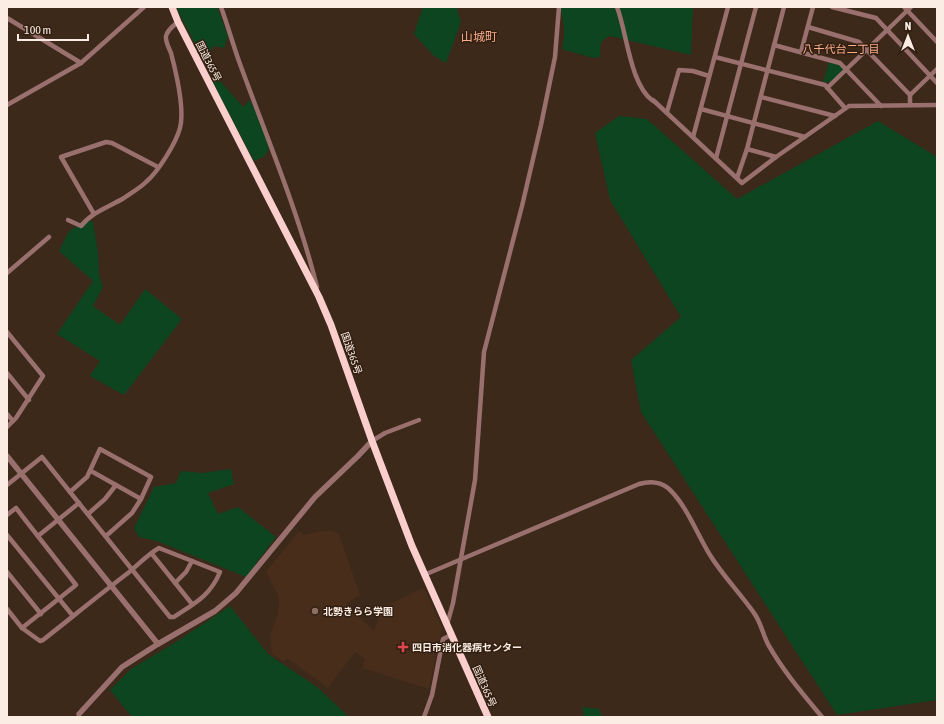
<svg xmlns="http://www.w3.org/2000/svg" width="944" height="724" font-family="'Asap Condensed','Noto Sans JP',sans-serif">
<rect width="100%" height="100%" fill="#3c291a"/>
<path fill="#472d1a" d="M299 531 304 535 322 531H332L339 534 360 595 346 604 374 631 382 607 424 588 442 627 429 689 362 668 365 659 355 652 328 688 287 658 284 662 272 654 270 635 277 616 279 605 278 595 266 572Z"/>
<g fill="#0d4521">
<path d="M176 7H217L228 36 224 48 214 46 210 51 196 46Z"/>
<path d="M423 7H457V9L461 22 446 63 434 56 414 34Z"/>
<path d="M560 7H693L691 55 610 36C598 41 601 46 600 57L593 58 562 49C566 35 564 21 560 7Z"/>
<path d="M829 62 840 64 843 67V70C837 75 831 85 823 82Z"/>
<path d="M216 76 243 107 250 100 262 125 269 148 265 156 254 161 211 79Z"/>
<path d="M619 116 647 119 737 199 878 121 937 157V700L837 715 641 412 631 360 681 317 610 200 595 133Z"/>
<path d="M88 220 93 222 98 252 99 274 103 287 93 306 120 325 145 289 182 319 124 395 90 376 100 361 57 334 93 281 59 251 69 231Z"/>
<path d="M231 469 234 484 208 493 218 514 238 507 276 537 246 577 157 541 139 537 134 528 154 487 176 483 181 471 202 473Z"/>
<path d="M230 606 268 654 317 687 349 717H132L110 690 131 669 176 642Z"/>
<path d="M582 707 599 709 603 717H584Z"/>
</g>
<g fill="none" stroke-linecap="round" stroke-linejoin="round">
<g stroke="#99706e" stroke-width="4.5">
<path d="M221 7C228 26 233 45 240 64 267 138 298 211 317 287"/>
<path d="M617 7C627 33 630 85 653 101V100L742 183 776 157 849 106 937 105"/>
<path d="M832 7 876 18 937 83"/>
<path d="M904 7 937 42"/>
<path d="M7 18 81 63"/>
<path d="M808 27 859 42 910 95V105"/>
<path d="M774 45 840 63 881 106"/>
<path d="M801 52 813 7"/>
<path d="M715 57 825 85 845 108"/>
<path d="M827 88 911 7"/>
<path d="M910 95 937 69"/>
<path d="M761 97 835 116"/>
<path d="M7 105 81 63 144 7"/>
<path d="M701 109 805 137"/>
<path d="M667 112 679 70 693 71 709 76"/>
<path d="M693 137 728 7"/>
<path d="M747 149 776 157"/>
<path d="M716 158 756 7"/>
<path d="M737 178 747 149 784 7"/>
<path d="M94 214 61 157 106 142 112 143 158 167"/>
<path d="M68 220 81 226C92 212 109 207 124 198 131 193 140 188 146 182 158 172 176 143 180 128 185 109 176 72 171 53 169 48 165 41 166 36 168 29 173 26 178 22"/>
<path d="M7 273 49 237"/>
<path d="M7 332 43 376 16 418 7 427"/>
<path d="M7 373 29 400"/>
<path d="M7 414 13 421"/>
<path d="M372 441 385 433 419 420"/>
<path d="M91 471 141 499"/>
<path d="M7 485 42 457 170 617H174C195 603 210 596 220 572L159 548C148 554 138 565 128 573 99 595 71 618 43 640L40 641 22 628 7 609"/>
<path d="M70 492 87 477 100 449 151 477 141 499 132 513 106 536"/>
<path d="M88 514 105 499 116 485"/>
<path d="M7 515 16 508 76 585 22 628"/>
<path d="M7 535 73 616"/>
<path d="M38 536 79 503"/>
<path d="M152 554 192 604"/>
<path d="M7 572 41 614"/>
<path d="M424 575 639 484C649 481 659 481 668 488 686 504 697 534 710 555 723 576 740 593 754 613 761 622 763 636 769 646 784 672 803 694 822 717"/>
<path d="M175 583 186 572 192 561"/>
<path d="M447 625 453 603 475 480 484 352 522 206 541 125 555 57 559 7"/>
<path d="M424 717 432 695 443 639 451 635"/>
</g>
<g stroke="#99706e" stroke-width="5.5">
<path d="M7 456 158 644"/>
<path d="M79 714 122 667 158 644 215 611 236 593 315 497 358 456 372 441"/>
</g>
<path stroke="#facecc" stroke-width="7" d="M172 7 178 22 319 297 331 325 372 441 412 546 488 717"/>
</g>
<circle fill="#8d6e63" stroke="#321f11" stroke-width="1.5" cx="315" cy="611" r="4"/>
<path fill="#e0444e" stroke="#321f11" stroke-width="1.5" d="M401 641h4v4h4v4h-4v4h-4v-4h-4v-4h4z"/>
<g text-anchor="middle" stroke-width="3" stroke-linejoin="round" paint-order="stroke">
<g font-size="10" fill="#fbede4" stroke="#321f11">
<text transform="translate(209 61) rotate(63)" y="4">国道365号</text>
<text transform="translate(352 353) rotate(71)" y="4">国道365号</text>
<text transform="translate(485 686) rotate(66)" y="4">国道365号</text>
</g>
<g font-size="10" font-weight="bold" fill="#fbede4" stroke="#321f11" text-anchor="start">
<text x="323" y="615">北勢きらら学園</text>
<text x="412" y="651">四日市消化器病センター</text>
</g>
<g font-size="11" fill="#f8ad8b" stroke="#321f11">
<text x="841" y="53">八千代台二丁目</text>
</g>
<g font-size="12" fill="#f8ad8b" stroke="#321f11">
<text x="479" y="41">山城町</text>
</g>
</g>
<rect width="944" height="724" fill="none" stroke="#fbede4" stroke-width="16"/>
<g transform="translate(908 36)" stroke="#321f11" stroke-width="3" paint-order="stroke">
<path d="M0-3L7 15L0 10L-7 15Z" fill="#fbede4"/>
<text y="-6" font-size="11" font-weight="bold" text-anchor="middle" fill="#fbede4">N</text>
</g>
<path d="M18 34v6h70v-6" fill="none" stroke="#fbede4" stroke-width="2"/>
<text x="24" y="34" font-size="12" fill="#fbede4" stroke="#321f11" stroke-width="3" paint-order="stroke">100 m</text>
</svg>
